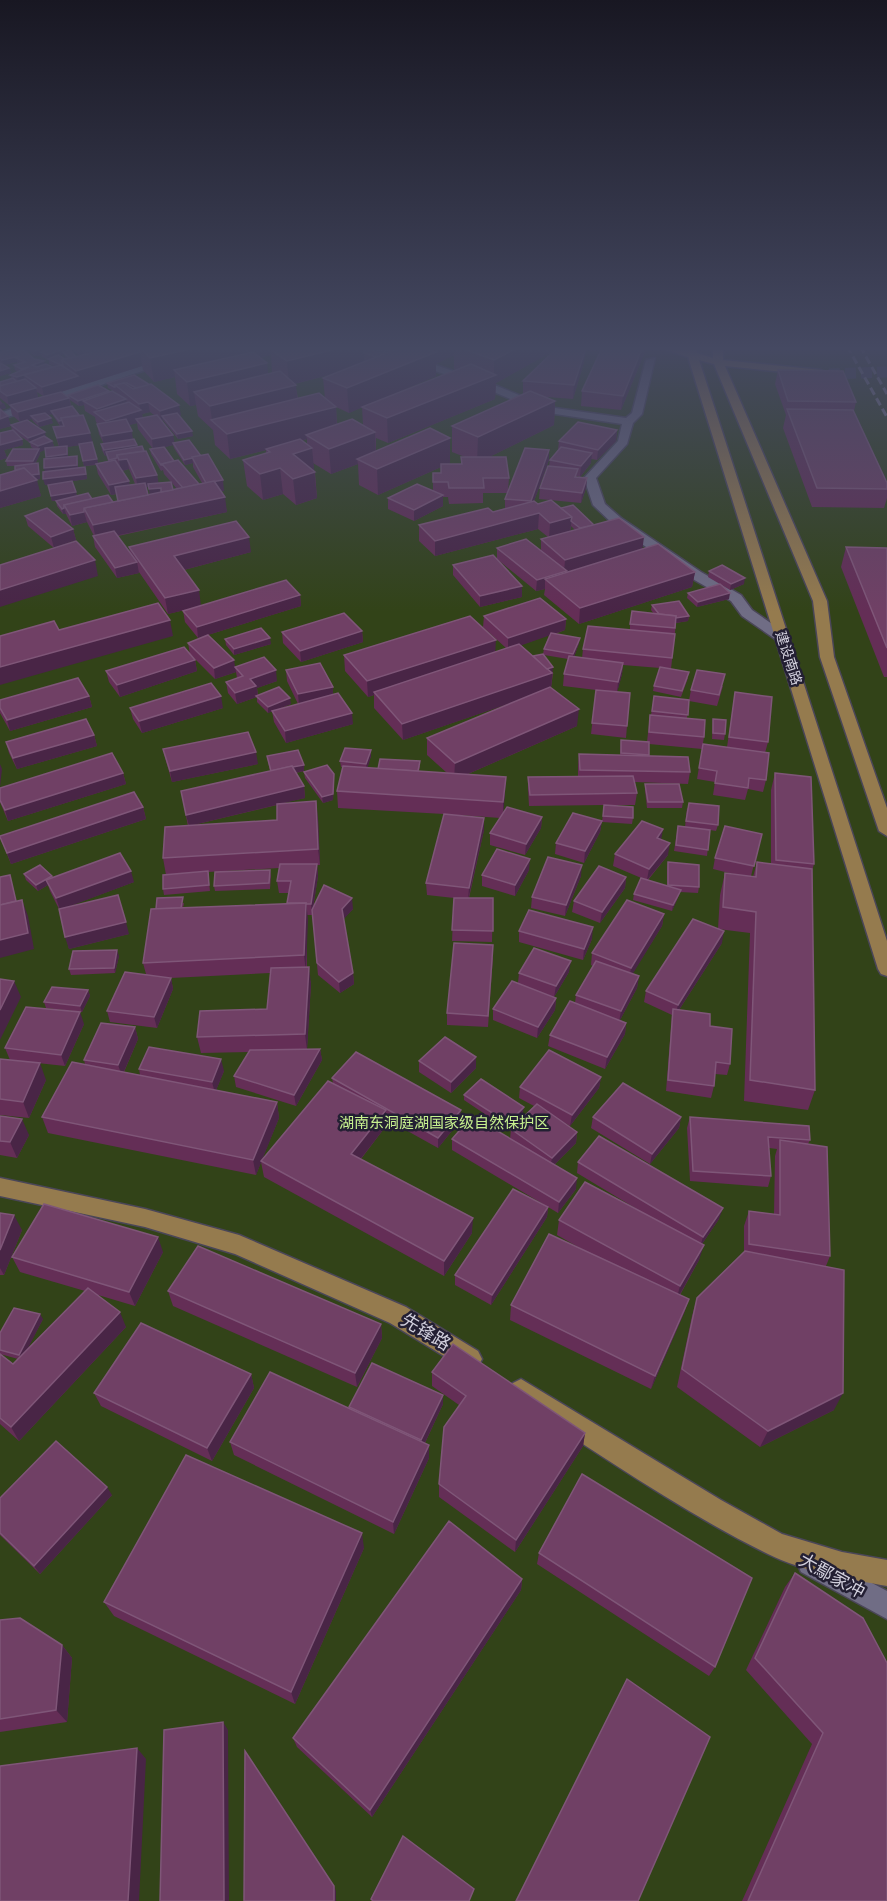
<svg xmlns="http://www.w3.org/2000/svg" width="887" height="1901" font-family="Overpass,'Noto Sans SC',sans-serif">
<rect width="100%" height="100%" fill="#2c293d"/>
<rect fill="#324318" x="0" y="346" width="887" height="1555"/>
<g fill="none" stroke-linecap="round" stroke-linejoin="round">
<path stroke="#454255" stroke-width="11" stroke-dasharray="11 5" stroke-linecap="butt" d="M829 374 887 372"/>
<defs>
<g id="minor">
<path d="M365 346H380L497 386 548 407 626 418 632 413 646 360 655 358 642 414 633 423 627 444 596 478 605 504 621 518 701 572 741 595 752 610 788 635V641H778L742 616 731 601 691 578 613 524 593 505 584 478 618 441 622 424 542 412 489 390Z"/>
<path d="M166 358 171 361 170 363C112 378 58 404 0 419V413L131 367Z"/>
<path d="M810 1550 887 1591V1619L801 1572 797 1563 801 1554Z"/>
</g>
<g id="major">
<path d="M655 346H671L686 350 685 346H695L697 353 713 358V346H723V360L821 370 826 373 821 376 725 366 827 601 834 657 887 808V836L879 831 820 657 813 601 714 364 699 360 887 941V976L881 974 878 969 688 357Z"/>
<path d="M0 1178 145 1209 239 1235 406 1307 478 1351 482 1359 478 1367 470 1370 462 1367 390 1323 235 1254 145 1227 0 1196Z"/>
<path d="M521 1379 721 1500 782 1534 842 1552 887 1560V1586C848 1579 804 1572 768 1554 680 1511 596 1451 513 1399L509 1391 513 1383Z"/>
</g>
</defs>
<use href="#minor" stroke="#4a4658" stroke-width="3"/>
<use href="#major" stroke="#4a4658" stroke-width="3"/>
<use href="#minor" fill="#706d85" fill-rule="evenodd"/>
<use href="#major" fill="#957b4e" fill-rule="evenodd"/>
<g stroke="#8a8797" stroke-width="3" stroke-dasharray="8 4" stroke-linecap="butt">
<path d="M847 346 887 417"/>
<path d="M860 346 887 394"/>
</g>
</g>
<g fill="#642e56" fill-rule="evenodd">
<path d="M14 346H55V347L64 349 65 352 76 357 80 356 67 346H364V348L383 354 404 346H559L578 347V346H601L595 351 585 350 584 362 573 399 547 397 555 401 554 425 489 457 509 478 508 492 549 460 534 501 538 504 561 508 642 549 695 572 692 587 579 624 544 595 545 589 536 591 497 559V548L541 550V539L548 537 538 529 435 556 419 541V525L493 512 505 508V499L508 493H483V503L449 504 448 497H443V506L414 521 388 509V498L433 491V473H441V467L378 495 359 485 358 464 331 474 313 463 314 471 315 472 317 498 296 505 283 494 263 500 247 486 243 460 266 454V450L230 459 215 445 213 430 198 416 196 405 190 406 177 394 175 377 154 382 143 370 142 366 61 392 69 398 68 395 109 392 117 394 116 392H115L108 388 107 383 134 375 181 415 179 416 193 436 178 439 163 420 162 421 174 443 189 440 224 491H222L227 512 118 536 130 553 129 547 251 552 184 570 201 606 168 614 139 572V573L117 578 95 547 93 536H94L87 522 72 526 66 514H63L57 506 56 501H52L48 485 60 483 45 485 46 459 45 449 40 452V454L35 464 39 469 40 479 36 480 41 496 0 508V475L15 470V466H7L6 461 34 449 31 447 30 443 16 433 22 439 23 445 4 450 7 458 0 460 12 430 11 426 0 429V400L6 408 1 410 11 425 20 422 12 415 10 406 0 398V380V382L11 378 10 375 18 372 15 370 14 365 19 364 17 363V362L4 365 9 368 11 373 0 376V352L20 351ZM556 349 523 381V394L452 426V452L465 457 461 464H447L450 463V438L376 451V438L388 443 495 399 496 383ZM31 351V353L35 356 41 355 42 357 49 360V364L54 366 45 365 44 361 34 359 26 353ZM64 354 65 357 66 359 59 356ZM271 355 272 373 268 374 260 358ZM454 355V369L456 370 373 403 436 376V364ZM332 374 323 378 325 398H298L295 384ZM37 392 43 396 38 398ZM70 400 79 406 84 405 85 411 95 417 96 422 98 424H97L99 434 104 444H101L102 450 105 456 106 455 108 461 98 463 92 443 71 406ZM336 407 349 413 362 407 363 425 337 424ZM150 412 154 415 143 418 142 414ZM52 414 60 426 53 427 59 447 49 448 54 446 52 441 46 437 28 420 32 419 33 421 39 427 53 423 48 415ZM137 423 138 429 153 449H150L151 454 161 471 163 470 164 474 171 482 158 483 157 475 137 447 133 439 129 425ZM307 439V445L302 441ZM79 445 84 466 96 465 98 474 111 495 117 494 118 501 113 502 77 496 72 481 87 479 85 467 78 468V461L68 456 67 447ZM173 445 174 448 185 465 193 463V467L202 483 199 484 174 461 165 447ZM129 469 135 484 129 485V481L122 471ZM172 483 177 489 173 490ZM146 487H149L150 494 148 495ZM571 526 575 530 570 531Z"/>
<path d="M646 349 621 410 581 406 582 391Z"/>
<path d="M778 370 856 402 854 411 887 483V498L884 508 812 507 783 428 786 415 775 384Z"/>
<path d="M617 430 616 441 597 460 591 459V463L580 477 577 476V477L587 478 586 488 581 503 539 499 540 488 549 466 550 460 558 450 559 441Z"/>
<path d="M25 516 73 529 76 540 54 548 28 526Z"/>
<path d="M846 547 887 548V677H884L841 567Z"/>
<path d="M453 565 522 586V597L480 607 453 575Z"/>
<path d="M709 571 744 584 730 590 708 577Z"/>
<path d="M688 593 729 599 697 607 687 598Z"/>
<path d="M300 595 301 606 198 638 185 622 183 611Z"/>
<path d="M652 605 689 616 688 621 676 623 671 669 688 678 681 697 653 691 654 686 660 668 623 665 622 674 617 692 627 726 626 738 591 734 596 690 563 686 564 674 568 659 544 655 553 673 551 688 577 726 468 774 506 777 503 813 542 817 541 828 525 855 490 845V833L500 818 459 815 484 830 469 898H493L492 942 452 941 454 898 427 895 426 883 444 814 338 808 337 791 343 767H341L340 761 371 756 367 768 378 769 420 766 419 771 447 773 427 755V738L513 702 403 740 374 708V695L368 697 345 671 344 655 495 652 506 648 483 627 484 616 566 619 565 630 555 634 579 643 574 657 582 658 583 649 630 630V624L654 614 651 610ZM549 635 544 649 543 654 533 656 521 645Z"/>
<path d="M362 631 363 642 301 662 283 643 282 632Z"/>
<path d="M225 639 271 644 234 655 226 645Z"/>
<path d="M188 643 235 667 277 681 257 688 258 695 291 704 276 710 298 704 287 681 286 670 333 694 353 724 286 743 274 722 272 711 268 713 257 702V697L237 704 228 693 226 682 237 678 236 672 215 679 190 654Z"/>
<path d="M195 660 197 671 120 697 109 682 106 671Z"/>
<path d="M723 686 717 706 689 701 687 718 704 737 702 749 649 744V756L690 772 688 784 635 782 637 793 635 805H604L633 818 632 824 602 822 604 805 529 806 528 789V777H578V766L579 754 620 755 621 740 647 742 650 715H651L654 696 689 700 691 690Z"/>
<path d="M735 692 768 742 765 753 766 780 763 792 748 789 745 800 713 795 715 782 697 779 703 744 727 747Z"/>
<path d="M89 696 92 707 10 731 0 713V700Z"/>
<path d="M130 708H223L142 733 133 719Z"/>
<path d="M713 719 725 734 724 740 712 739Z"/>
<path d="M94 735 97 746 17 769 9 753 6 742Z"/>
<path d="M163 749 258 764 172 782 166 761Z"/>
<path d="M267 756 304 765V771L296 773 304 786 305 798 282 803 318 818 320 865H317L318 876 313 908 353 909 343 919 353 973 354 984 340 993 318 975 312 913V915H307V967L311 984 307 1049H320L322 1060 296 1106 236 1087 234 1076 249 1052 201 1053 197 1037 267 1009 270 973 171 978 173 989 157 1028 110 1022 107 1011 146 974 143 963 156 909 184 903 183 908 287 904 289 893H279L277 881 279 868 208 872 210 891 164 895 163 889 166 875 163 858 188 826 181 791 270 771ZM277 805V820L189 826Z"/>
<path d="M304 772 334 780 333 800 323 803 305 778Z"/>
<path d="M123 773 126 784 8 821 0 802V788Z"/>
<path d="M775 773 814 864 812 871 815 1090 808 1110 744 1101 750 933 718 929 720 895 725 873 737 875 713 869 715 858 762 834 751 876 753 877 757 862 771 864V790Z"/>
<path d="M645 784 683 802 682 808H647L645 790Z"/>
<path d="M143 807 146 819 11 864 0 837Z"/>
<path d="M687 808 718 825 716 831 710 830 707 856 674 851 678 826 685 827Z"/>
<path d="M602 821 600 832 584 863 555 854 556 843Z"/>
<path d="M661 840 668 855 648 880 667 886V868L668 862 699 887 698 893 680 892 679 895 672 911 633 900 634 894 646 880 613 866 615 854Z"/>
<path d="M270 870 271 876 270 889 215 891 214 886Z"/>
<path d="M529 870 515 896 482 886V875Z"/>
<path d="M24 874 53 877 134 882 64 908 129 934 69 949 59 909 50 891 48 885 38 891 26 880Z"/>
<path d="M581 876 565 916 531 908 532 897Z"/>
<path d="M626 877 625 888 600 923 572 912 574 901Z"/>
<path d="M664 914 662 926 632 974 639 976 637 988 620 1020 626 1023 625 1034 605 1069 548 1046 550 1035 575 1003 576 995 593 966 591 965 592 953Z"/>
<path d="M519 931 592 939 583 960 519 942Z"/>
<path d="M722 943 679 1010 710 1026 730 1064 727 1075 715 1074 714 1086 711 1098 666 1091 672 1015 644 1002 646 991Z"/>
<path d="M119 956 115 973 71 975 69 969Z"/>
<path d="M493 957 488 1027 447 1025V1013Z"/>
<path d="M569 972 554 997 556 998 555 1010 537 1038 493 1020V1009L518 983 519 973Z"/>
<path d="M88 990 90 996 82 1012 46 1008 44 1002Z"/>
<path d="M84 1024 65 1066 10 1060 5 1048Z"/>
<path d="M135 1027 138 1039 124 1072 140 1075 139 1069 224 1071 216 1090 277 1102 279 1118 262 1159 333 1083 332 1078 460 1121 438 1148 386 1119V1126L361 1159 472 1233 444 1276 264 1177 261 1162 256 1175 48 1133 42 1117 85 1064 84 1060Z"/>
<path d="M0 1059 46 1080 29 1118 0 1115Z"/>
<path d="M419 1061 476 1068 451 1093 419 1072Z"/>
<path d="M601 1077 599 1088 570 1126 563 1122 577 1132 576 1143 554 1165 576 1189 558 1213 548 1207 547 1217 491 1305 455 1285V1275L543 1204 452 1150V1139H510L511 1129 534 1106 519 1098 520 1087Z"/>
<path d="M464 1095 523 1112 507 1129 464 1100Z"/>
<path d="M0 1116 29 1135 17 1158 0 1155Z"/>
<path d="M593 1117H681L679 1128 650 1164 591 1128Z"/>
<path d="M690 1117 810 1140 808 1144 830 1256 826 1266 834 1410 760 1447 677 1387 692 1316 697 1298 744 1252V1226L749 1211 774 1214 775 1156 777 1149 769 1148 771 1176 768 1187 690 1181 687 1128Z"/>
<path d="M578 1162 719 1219 702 1244 699 1260 680 1295 689 1299 684 1313 651 1389 510 1320 511 1305 585 1251 557 1235 559 1220 635 1208 577 1173Z"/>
<path d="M0 1213 22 1230 4 1275H0Z"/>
<path d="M163 1252 135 1306 98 1295 126 1327 19 1441 0 1424V1354L13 1364 18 1359 0 1354V1333L43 1319 27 1349 85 1291 20 1272 12 1257Z"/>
<path d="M168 1291 381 1324 382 1338 357 1387 173 1306Z"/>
<path d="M432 1372 585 1433 583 1446 515 1552 439 1497V1484L459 1405 432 1386Z"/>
<path d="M251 1374 254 1388 212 1461 101 1406 94 1393Z"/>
<path d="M443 1404 425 1443 429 1458 394 1534 234 1455 230 1442 349 1408V1407Z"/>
<path d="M112 1495 40 1574 0 1535V1498Z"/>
<path d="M364 1548 295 1704 114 1616 104 1602Z"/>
<path d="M539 1553 715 1667 709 1676 537 1564Z"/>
<path d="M795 1573 887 1901H742L812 1744 746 1670 785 1587Z"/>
<path d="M522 1579 521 1590 372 1817 297 1747 293 1738Z"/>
<path d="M0 1620 62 1645 72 1658 67 1722 0 1732Z"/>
</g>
<g fill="#492546">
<path d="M0 346H3L4 349 0 350Z"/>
<path d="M20 346H35L30 347 31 351 22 353Z"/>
<path d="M55 346 56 351 41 352V355L35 356 34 351Z"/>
<path d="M78 346H81L83 355 80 356Z"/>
<path d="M201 346H308L270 349 271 355 180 376 174 370 175 377 154 382 150 358Z"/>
<path d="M348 346H364V366L289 385 287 361Z"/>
<path d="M434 346H455L454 355 436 364V376L349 413 347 388 434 353Z"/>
<path d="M521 346H559V348L496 383 495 399 388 443 387 418 494 375V360Z"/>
<path d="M595 346H601L595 351Z"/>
<path d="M643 346H646V349L621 410 623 396Z"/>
<path d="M586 348 584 362 573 399 574 385Z"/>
<path d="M64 349 65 354 63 352 64 354 50 360 48 359V360L47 355Z"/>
<path d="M140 352 142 366 44 397 42 387 77 377 76 371Z"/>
<path d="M20 356 16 358 17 362 3 365 2 360Z"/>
<path d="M44 361 45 366 33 370 32 365Z"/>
<path d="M267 363 270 388 194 392 196 405 190 406 187 382Z"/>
<path d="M9 368 11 373 0 376V371Z"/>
<path d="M24 375 25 380 18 382 17 377Z"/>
<path d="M296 385 298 409 212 420 210 406Z"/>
<path d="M36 388 38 398 9 406 7 396Z"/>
<path d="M109 391 110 396 83 401 84 405 79 406 78 401Z"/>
<path d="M69 398 71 408 51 411 52 414 34 419 31 416 32 419 20 423 18 412Z"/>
<path d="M126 399 128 409 99 416 97 409Z"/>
<path d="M555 401 554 425 477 463 478 437Z"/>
<path d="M148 402 150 412 142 414 143 420 136 419 137 423 108 431 106 421 141 411 139 404Z"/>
<path d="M4 403 6 408 0 410V405Z"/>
<path d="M179 405 181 415 165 420 162 416 163 420 161 421 160 411Z"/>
<path d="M336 407 337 431 306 435 307 439 267 450 266 449V450L230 459 227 434Z"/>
<path d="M8 416 11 426 0 429V419Z"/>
<path d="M51 418 53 423 39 427 38 422Z"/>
<path d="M62 420 63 426H60L59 421Z"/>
<path d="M617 430 616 441 597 460 598 450Z"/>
<path d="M132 431 133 441 104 446 102 436Z"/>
<path d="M192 431 193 436 178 439 177 434Z"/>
<path d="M45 432 46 437 30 443 28 438Z"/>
<path d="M375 432 376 457 357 459 358 464 331 474 329 449Z"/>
<path d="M90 433 93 443 67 447 68 460 47 462 46 457 60 449 57 438Z"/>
<path d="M173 435 175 445 173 443V445L153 450 152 439Z"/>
<path d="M450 438V463L378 495 377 469Z"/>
<path d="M22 439 23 445 4 450 7 458 0 460V445Z"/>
<path d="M52 441 54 446 40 452V454L34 466 33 461 39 449 38 446Z"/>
<path d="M137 445 138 450 106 452V455L105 456 104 450Z"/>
<path d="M312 448 317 498 296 505 293 479V454Z"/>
<path d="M549 450V460L530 512 531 501Z"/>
<path d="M592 453 591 463 580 477 581 466Z"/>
<path d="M77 456 78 470 45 473 44 468Z"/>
<path d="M192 458 193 463 185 465 184 460Z"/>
<path d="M97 459 98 464 84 466 83 461Z"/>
<path d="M127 459 129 469 121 471 119 460Z"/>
<path d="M38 463 40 479 17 482Z"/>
<path d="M280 468 283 494 263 500 260 474Z"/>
<path d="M86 474 87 479 45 485 43 479Z"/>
<path d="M157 475 159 485 138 489 136 478Z"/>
<path d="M587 478 586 488 581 503 582 493Z"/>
<path d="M37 480 41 496 0 508V491Z"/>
<path d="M223 480 224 491 207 494 206 483Z"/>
<path d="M129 481 131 491 111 495 109 485Z"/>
<path d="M161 488 162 493 150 495 149 489Z"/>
<path d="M76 492 77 497 52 501 51 496Z"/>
<path d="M443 495V506L414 521V510Z"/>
<path d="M225 497 227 512 96 540 93 525Z"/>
<path d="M64 508 66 514H63L62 509Z"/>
<path d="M84 512 87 522 72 526 70 515Z"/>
<path d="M539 513 538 529 435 556V541Z"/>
<path d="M572 517 570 533 549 539 550 523Z"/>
<path d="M73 529 76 540 54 548 51 537Z"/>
<path d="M249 537 251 552 176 572 174 556Z"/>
<path d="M644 537 642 552 545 579V589L536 591 537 580 564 572 565 560Z"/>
<path d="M95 560 98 576 0 607V590Z"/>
<path d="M137 562 139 573 117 578 115 568Z"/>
<path d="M695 572 692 587 579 624 580 608Z"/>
<path d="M745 578 744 584 730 590 731 584Z"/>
<path d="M522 586V597L480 607V596Z"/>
<path d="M199 590 201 606 168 614 165 598Z"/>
<path d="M730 593 729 599 697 607 698 602Z"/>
<path d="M300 595 301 606 198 638 197 627Z"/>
<path d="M689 616 688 621 662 625 663 620Z"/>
<path d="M566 619 565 630 508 650V638Z"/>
<path d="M170 620 173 636 0 685V667Z"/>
<path d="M362 631 363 642 301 662 300 651Z"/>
<path d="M270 638 271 644 234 655V649Z"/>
<path d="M580 638 579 643 573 660V654Z"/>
<path d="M496 640 495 656 374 692V695L368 697 367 681Z"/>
<path d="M195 660 197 671 120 697 117 685Z"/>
<path d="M234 660 236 672 215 679 214 668Z"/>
<path d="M623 663 622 674 617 693 618 682Z"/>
<path d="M553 667 551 689 403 740 402 724 544 669Z"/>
<path d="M276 670 277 681 257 688 258 697 256 696 257 697 237 704 235 693 250 679Z"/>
<path d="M333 687V698L299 705 298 694Z"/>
<path d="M89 696 92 707 10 731 7 720Z"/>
<path d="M221 696 223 708 142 733 139 721Z"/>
<path d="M290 698 291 704 268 713V707Z"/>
<path d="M579 709 577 726 454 780 455 763Z"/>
<path d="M352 713 353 724 286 743 285 731Z"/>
<path d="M94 735 97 746 17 769 13 758Z"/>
<path d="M371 750V756L367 770 366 764Z"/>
<path d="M256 752 258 764 172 782 170 771Z"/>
<path d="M0 764 2 769 0 787Z"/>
<path d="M304 765V771L272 777 271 771Z"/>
<path d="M123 773 126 784 8 821 5 810Z"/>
<path d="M334 774 333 800 323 803 322 797Z"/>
<path d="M506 777 505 793 503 818V802Z"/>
<path d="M304 786 305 798 189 826 186 815Z"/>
<path d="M316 801 318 818 320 865 318 849Z"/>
<path d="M143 807 146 819 11 864 7 853Z"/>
<path d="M542 817 541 828 525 855 526 844Z"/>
<path d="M484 818V830L468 900 469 888Z"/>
<path d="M602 821 600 832 584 863 585 851Z"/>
<path d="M663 829 661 841 657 838Z"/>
<path d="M670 843 668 855 647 880 649 869Z"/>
<path d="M530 859 529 870 515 896V885Z"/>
<path d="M317 864 318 876 312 915 311 904Z"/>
<path d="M582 865 581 876 565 916 566 905Z"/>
<path d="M131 871 134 882 60 910 56 898Z"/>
<path d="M52 876 54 882 46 880 48 885 38 891 36 885Z"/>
<path d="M626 877 625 888 600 923 602 912Z"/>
<path d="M681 890 679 895 672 911 673 905Z"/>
<path d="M352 898 353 909 343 920 342 909Z"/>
<path d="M22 900 28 916 34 949 0 958V940Z"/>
<path d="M306 903 308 919 306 972 304 955Z"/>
<path d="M664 914 662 926 629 980 631 968Z"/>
<path d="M126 922 129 934 69 949 65 937Z"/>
<path d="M593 927 592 939 583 960 584 949Z"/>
<path d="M724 931 722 943 675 1016 678 1005Z"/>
<path d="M117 950 119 956 115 973 114 968Z"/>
<path d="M571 961 569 972 554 997 556 986Z"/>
<path d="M309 967 311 984 307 1050 305 1034Z"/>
<path d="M353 973 354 984 340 993 339 982Z"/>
<path d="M639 976 637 988 619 1022 621 1011Z"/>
<path d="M171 978 173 989 157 1028 154 1017Z"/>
<path d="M14 981 21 997 0 1040V1010Z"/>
<path d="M88 990 90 996 82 1012 80 1006Z"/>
<path d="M556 998 555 1010 537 1038 538 1027Z"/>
<path d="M80 1012 84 1024 65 1066 61 1055Z"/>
<path d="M626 1023 625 1034 605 1069 607 1057Z"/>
<path d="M135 1027 138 1039 122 1076 118 1065Z"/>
<path d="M320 1049 322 1060 296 1106 294 1095Z"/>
<path d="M476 1057V1068L451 1093V1082Z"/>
<path d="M221 1059 224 1071 215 1093 212 1082Z"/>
<path d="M40 1063 46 1080 29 1118 23 1102Z"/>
<path d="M601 1077 599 1088 570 1126 572 1115Z"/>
<path d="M277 1102 279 1118 256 1175 253 1160Z"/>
<path d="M524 1107 523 1112 507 1129 508 1123Z"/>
<path d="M386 1110V1126L352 1170 351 1154Z"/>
<path d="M461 1110 460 1121 438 1148V1138Z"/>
<path d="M681 1117 679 1128 650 1164 652 1154Z"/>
<path d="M22 1119 29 1135 17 1158 10 1142Z"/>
<path d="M577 1132 576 1143 550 1169 552 1158Z"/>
<path d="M577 1178 576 1189 558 1213 559 1202Z"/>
<path d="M548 1207 547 1217 491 1305 492 1295Z"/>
<path d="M723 1208 719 1219 700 1247 703 1237Z"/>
<path d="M14 1215 22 1230 4 1275 0 1268V1250Z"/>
<path d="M473 1218 472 1233 444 1276V1261Z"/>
<path d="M158 1237 163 1252 135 1306 129 1292Z"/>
<path d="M704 1245 699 1260 676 1301 680 1286Z"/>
<path d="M689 1299 684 1313 651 1389 655 1376Z"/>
<path d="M120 1312 126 1327 19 1441 11 1427Z"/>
<path d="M40 1314 43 1319 22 1360 19 1355Z"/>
<path d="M381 1324 382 1338 357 1387 355 1373Z"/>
<path d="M251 1374 254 1388 212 1461 207 1448Z"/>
<path d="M843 1393 834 1410 760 1447 768 1431Z"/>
<path d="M443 1395V1404L422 1449 421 1440Z"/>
<path d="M585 1433 583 1446 515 1552 516 1540Z"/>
<path d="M429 1445V1458L394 1534 393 1522Z"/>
<path d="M107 1487 112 1495 40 1574 34 1566Z"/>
<path d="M362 1533 364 1548 295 1704 291 1692Z"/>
<path d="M522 1579 521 1590 372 1817 370 1810Z"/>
<path d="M62 1645 72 1658 67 1722 56 1710Z"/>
<path d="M223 1722 228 1730 229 1901H224Z"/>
<path d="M137 1748 146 1759 139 1901H128Z"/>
<path d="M334 1886 336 1891V1901H334Z"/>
</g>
<g fill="#704065" stroke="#7f5678" stroke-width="1.5">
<path d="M37 346H55L34 351 30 348 37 347Z"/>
<path d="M57 346 64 349 47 355 41 352Z"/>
<path d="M83 346H142L139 347 140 352 76 371 62 360 92 353Z"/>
<path d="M142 346H204L150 358 139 347Z"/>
<path d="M284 346H348L287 361 270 349Z"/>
<path d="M404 346H419L436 352 347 388 323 378Z"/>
<path d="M456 346H521L494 360Z"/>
<path d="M559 346 586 348 574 385 523 381Z"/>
<path d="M603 346H643L623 396 582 391Z"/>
<path d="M364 348 383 354 376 357 364 353Z"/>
<path d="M14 349 17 352 24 350 34 359 44 361 32 365 37 367 46 364 53 367 31 373H30L17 377 10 375 29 367 21 369 14 365 25 362 16 358 20 356 2 360 0 358V352Z"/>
<path d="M70 350 76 357 69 358 63 352Z"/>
<path d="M253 352 267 363 187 382 174 370Z"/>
<path d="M58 355 65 359 62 360 63 366 48 359Z"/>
<path d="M0 363 9 368 0 371Z"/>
<path d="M471 364 496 375 387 418 362 407Z"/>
<path d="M61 365 78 376 42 387 24 375Z"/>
<path d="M778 370 843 371 856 402 788 401Z"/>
<path d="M280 371 296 385 210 406 194 392Z"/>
<path d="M134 375 150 385 136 388 127 383H124L115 385V387H114L107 383Z"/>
<path d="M13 378 17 382 0 386V382Z"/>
<path d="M25 379 36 388 7 396 0 391V386Z"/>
<path d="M124 383 133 389 151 384 179 405 160 411 148 402 139 404 115 385Z"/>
<path d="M98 385 109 391 78 401 68 395Z"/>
<path d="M112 391 126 399 97 409 83 401Z"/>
<path d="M530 391 555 401 478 437 452 426Z"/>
<path d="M61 392 69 398 18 412 10 405Z"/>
<path d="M319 393 336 407 227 434 211 420Z"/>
<path d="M129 402 141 410 106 421 94 412Z"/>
<path d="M72 406 79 415 61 418 62 420 59 421 51 411Z"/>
<path d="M0 409 8 416 0 419Z"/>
<path d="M787 409 853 410 887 483V489L817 488Z"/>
<path d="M45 413 51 418 38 422 31 416Z"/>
<path d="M177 413 192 431 177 434 162 416Z"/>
<path d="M83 415 90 433 57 438 53 427 64 426 61 418Z"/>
<path d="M157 415 173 435 152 439 136 419Z"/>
<path d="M126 419 132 431 102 436 97 424Z"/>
<path d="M352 419 375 432 329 449 306 435Z"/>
<path d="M27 420 45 432 28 438 11 425Z"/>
<path d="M578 422 617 430 598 450 559 441Z"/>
<path d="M430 428 450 438 377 469 357 459Z"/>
<path d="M13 430 22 439 0 445V433Z"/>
<path d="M44 436 52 441 38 446 30 442Z"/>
<path d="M134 439 137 445 104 450 101 444Z"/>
<path d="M300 439 312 448 293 454 315 472 293 479 280 468 260 474 243 460 270 452 266 449Z"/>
<path d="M189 440 201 456 184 460 173 443Z"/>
<path d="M92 442 97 459 83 461 79 444Z"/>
<path d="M67 446V454L46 457 45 448Z"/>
<path d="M142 446 144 451 117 455V458L109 460 106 452Z"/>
<path d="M164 447 174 461 162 464 163 465H161L150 449Z"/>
<path d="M561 447 592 453 581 466 550 460Z"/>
<path d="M525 448 549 450 531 501 505 499Z"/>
<path d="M13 449H39L33 461H6Z"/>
<path d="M146 451 157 475 136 478 127 459 119 460 117 455Z"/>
<path d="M208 454 223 480 206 483 192 457Z"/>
<path d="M77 456V465L44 468V459Z"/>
<path d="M461 457H506L509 478H483L484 488H449L448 482H433V473H441V464H462Z"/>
<path d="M115 460 129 481 109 485 96 464Z"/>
<path d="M178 460 199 484 183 488 162 464Z"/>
<path d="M38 463 39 474 31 475 24 468 15 470V466Z"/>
<path d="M548 466 578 469 575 477 587 478 582 493 540 488Z"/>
<path d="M85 467 86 474 43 479V472Z"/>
<path d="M24 468 37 480 0 491V475Z"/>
<path d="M72 481 76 492 51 496 48 485Z"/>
<path d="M214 481 225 497 93 525 84 508Z"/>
<path d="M171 482 173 490 161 492V488L149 489 148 484Z"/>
<path d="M145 483 148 495 118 501 115 487Z"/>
<path d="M417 484 443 495 414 510 388 498Z"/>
<path d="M88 493 92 499 64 505V508L62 509 56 501Z"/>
<path d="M108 495 113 502 84 508V512L70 515 64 505Z"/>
<path d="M551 500 572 517 550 523 539 513 435 541 419 525 488 508 493 512 534 501 538 504Z"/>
<path d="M573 505 594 525 580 528 571 521 572 517 561 508Z"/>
<path d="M47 508 73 529 51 537 25 516Z"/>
<path d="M619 518 644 537 565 560 541 539Z"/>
<path d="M236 521 249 537 174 556 199 590 165 598 129 547Z"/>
<path d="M114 531 137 562 115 568 93 536Z"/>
<path d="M526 539 567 571 537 580 497 548Z"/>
<path d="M76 541 95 560 0 590V565Z"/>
<path d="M658 544 695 572 580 608 545 579Z"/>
<path d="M846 547 887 548V648Z"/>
<path d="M493 555 522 586 480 596 453 565Z"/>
<path d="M722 565 745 578 731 584 709 571Z"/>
<path d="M286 580 300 595 197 627 183 611Z"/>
<path d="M720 584 730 593 698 602 688 593Z"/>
<path d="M540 598 566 619 508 638 484 616Z"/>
<path d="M679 601 689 616 676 618V616L659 614 652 605Z"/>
<path d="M158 603 170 620 0 667V636L54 621 59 630Z"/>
<path d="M632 611 676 616 675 628 630 624Z"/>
<path d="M344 613 362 631 300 651 282 632Z"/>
<path d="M470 616 496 640 367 681 344 655Z"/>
<path d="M588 626 675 634 672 658 583 649Z"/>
<path d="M261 628 270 638 234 649 225 639Z"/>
<path d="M551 633 580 638 573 654 544 649Z"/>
<path d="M208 635 234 660 214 668 188 643Z"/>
<path d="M519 644 552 673 402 724 374 692Z"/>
<path d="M184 647 195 660 117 685 106 671Z"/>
<path d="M543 654 553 667 547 669 533 656Z"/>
<path d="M569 656 623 663 618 682 564 674Z"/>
<path d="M264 657 276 670 250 679 256 686 235 693 226 682 243 676 235 667Z"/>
<path d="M320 663 333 687 298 694 286 670Z"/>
<path d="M660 667 689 672 682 691 654 686Z"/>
<path d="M697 670 725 674 719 695 691 690Z"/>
<path d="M78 678 89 696 7 720 0 708V700Z"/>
<path d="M211 683 221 696 139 721 130 708Z"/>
<path d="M279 687 290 698 268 707 256 696Z"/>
<path d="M550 687 579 709 455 763 427 738Z"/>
<path d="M596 690 630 693 627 726 592 723Z"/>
<path d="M735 692 772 697 768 742 729 737Z"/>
<path d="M338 693 352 713 285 731 272 711Z"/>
<path d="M654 696 689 700 688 715 652 711Z"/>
<path d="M650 715 705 720 704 737 649 732Z"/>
<path d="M86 719 94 735 13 758 6 742Z"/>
<path d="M713 719 726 720 725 734 713 733Z"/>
<path d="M248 732 256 752 170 771 163 749Z"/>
<path d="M621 740 649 742V755L621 753Z"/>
<path d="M703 744 769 753 766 780 749 778 748 788 715 783 717 771 699 768Z"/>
<path d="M345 748 371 750 366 764 340 761Z"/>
<path d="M298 750 304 765 293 767 292 766 271 771 267 756Z"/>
<path d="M112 753 123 773 5 810 0 800V788Z"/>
<path d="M579 754 688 757 690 772 580 770Z"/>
<path d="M380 759 420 761 418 771 378 769Z"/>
<path d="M327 765 334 774 333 794 322 797 304 772Z"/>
<path d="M292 766 304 786 186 815 181 791Z"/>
<path d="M343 766 506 777 503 802 337 791Z"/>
<path d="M775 773 811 777 814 864 776 860Z"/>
<path d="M633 776 637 793 530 795 528 777Z"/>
<path d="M645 784H679L683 802H648Z"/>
<path d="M134 792 143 807 7 853 0 837V836Z"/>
<path d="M316 801 318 849 163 858 165 827 277 820V804Z"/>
<path d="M689 803 719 806 718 825 686 821Z"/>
<path d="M604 805 633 807V818L603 816Z"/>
<path d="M507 807 542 817 526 844 490 833Z"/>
<path d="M573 813 602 821 585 851 556 843Z"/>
<path d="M444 814 484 818 469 888 426 883Z"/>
<path d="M642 821 663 829 657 838 670 843 649 869 615 854Z"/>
<path d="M678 826 710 830 708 850 676 845Z"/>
<path d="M725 826 762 834 754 866 715 858Z"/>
<path d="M497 849 530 859 515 885 482 875Z"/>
<path d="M120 853 131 871 56 898 46 880Z"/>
<path d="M548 857 582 865 566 905 532 897Z"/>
<path d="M668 862 699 865V887L668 885Z"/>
<path d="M757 862 812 869 815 1090 750 1080 756 912 723 907 725 873 756 877Z"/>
<path d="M280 864H317L311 904H306V903H287L291 881H277Z"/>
<path d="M40 865 52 876 36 885 24 874Z"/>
<path d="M599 866 626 877 602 912 574 901Z"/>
<path d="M270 870 269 883 214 886 215 872Z"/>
<path d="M208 871 209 885 163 889V875Z"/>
<path d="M10 875 16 901 0 905V877Z"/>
<path d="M641 878 681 890 673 905 634 894Z"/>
<path d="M324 885 352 898 342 909 353 973 339 982 317 963 312 910Z"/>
<path d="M118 895 126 922 65 937 59 909Z"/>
<path d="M183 897 181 908 156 909 157 898Z"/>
<path d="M454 898H493V931L452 930Z"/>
<path d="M22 900 28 933 0 940V905Z"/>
<path d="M627 900 664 914 631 968 592 953Z"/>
<path d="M306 903 304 955 143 963 151 909Z"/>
<path d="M529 910 593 927 584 949 519 931Z"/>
<path d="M693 919 724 931 678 1005 646 991Z"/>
<path d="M454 943 493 945 488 1016 447 1013Z"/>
<path d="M534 948 571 961 556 986 519 973Z"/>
<path d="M117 950 114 968 69 969 73 951Z"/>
<path d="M596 961 639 976 621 1011 576 995Z"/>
<path d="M309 967 305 1034 197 1037 200 1011 267 1009 271 968Z"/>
<path d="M125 972 171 978 154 1017 107 1011Z"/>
<path d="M0 979 14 981 0 1010Z"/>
<path d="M512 981 556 998 538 1027 493 1009Z"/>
<path d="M52 987 88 990 80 1006 44 1002Z"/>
<path d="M570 1001 626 1023 607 1057 550 1035Z"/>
<path d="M26 1007 80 1012 61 1055 5 1048Z"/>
<path d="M673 1009 710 1014V1026L732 1029 730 1064 716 1062 714 1086 668 1080Z"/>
<path d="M101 1023 135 1027 118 1065 84 1060Z"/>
<path d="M445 1037 476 1057 451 1082 419 1061Z"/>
<path d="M149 1047 221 1059 212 1082 139 1069Z"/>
<path d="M320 1049 294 1095 234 1076 250 1050Z"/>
<path d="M549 1050 601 1077 572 1115 520 1087Z"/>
<path d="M356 1052 461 1110 438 1138 332 1078Z"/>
<path d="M0 1059 40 1063 23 1102 0 1099Z"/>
<path d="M72 1062 277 1102 253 1160 42 1117Z"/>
<path d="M481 1079 524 1107 508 1123 464 1095Z"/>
<path d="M328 1081 386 1110 351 1154 473 1218 444 1261 261 1161Z"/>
<path d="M623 1083 681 1117 652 1154 593 1117Z"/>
<path d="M537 1104 577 1132 552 1158 511 1129Z"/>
<path d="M0 1116 22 1119 10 1142 0 1141Z"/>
<path d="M472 1116 577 1178 559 1202 452 1139Z"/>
<path d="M690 1117 809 1126 810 1140 768 1137 771 1176 693 1171Z"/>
<path d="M599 1136 723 1208 703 1237 578 1162Z"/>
<path d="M780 1140 827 1147 830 1256 749 1244V1211L780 1215Z"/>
<path d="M585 1182 704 1245 680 1286 559 1220Z"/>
<path d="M513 1189 548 1207 492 1295 455 1275Z"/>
<path d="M44 1204 158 1237 129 1292 12 1257Z"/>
<path d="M0 1213 14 1215 0 1250Z"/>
<path d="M549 1234 689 1299 655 1376 511 1305Z"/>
<path d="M198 1246 381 1324 355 1373 168 1291Z"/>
<path d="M745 1251 844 1270 843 1393 768 1431 682 1369 697 1298Z"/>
<path d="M88 1288 120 1312 11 1427 0 1418V1354L13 1364Z"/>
<path d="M14 1308 40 1314 19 1355 0 1350V1333Z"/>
<path d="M141 1323 251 1374 207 1448 94 1393Z"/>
<path d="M453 1344 585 1433 516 1540 439 1484 444 1427 466 1396 432 1372Z"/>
<path d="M372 1363 443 1395 421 1440 349 1407Z"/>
<path d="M270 1372 429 1445 393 1522 230 1442Z"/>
<path d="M56 1441 107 1487 34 1566 0 1533V1498Z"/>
<path d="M186 1455 362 1533 291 1692 104 1602Z"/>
<path d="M582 1474 752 1578 715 1667 539 1553Z"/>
<path d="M449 1521 522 1579 370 1810 293 1738Z"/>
<path d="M795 1573 863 1618 887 1663V1901H748L823 1733 755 1658Z"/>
<path d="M20 1618 62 1645 56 1710 0 1719V1620Z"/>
<path d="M627 1679 710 1737 638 1901H516Z"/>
<path d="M223 1722 224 1901H160L164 1730Z"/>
<path d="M137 1748 128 1901H0V1766Z"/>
<path d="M245 1751 334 1886V1901H244Z"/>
<path d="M403 1836 474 1889 469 1901H373L371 1899Z"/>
</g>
<linearGradient id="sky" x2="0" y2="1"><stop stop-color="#181722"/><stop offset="0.57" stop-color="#454962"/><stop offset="1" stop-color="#454962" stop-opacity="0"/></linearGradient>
<rect width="887" height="612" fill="url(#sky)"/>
<g text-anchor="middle" stroke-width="5" stroke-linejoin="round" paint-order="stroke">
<g font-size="14" fill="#d2d0dd" stroke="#231f33">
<text transform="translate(789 658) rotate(72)" y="5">建设南路</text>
</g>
<g font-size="15" fill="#c7f18f" stroke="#231f33">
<text x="444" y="1128">湖南东洞庭湖国家级自然保护区</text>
</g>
<g font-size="18" fill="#d2d0dd" stroke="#231f33">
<text transform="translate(426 1332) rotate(31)" y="6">先锋路</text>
<text transform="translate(832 1576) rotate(29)" y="6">大鄢家冲</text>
</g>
</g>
</svg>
